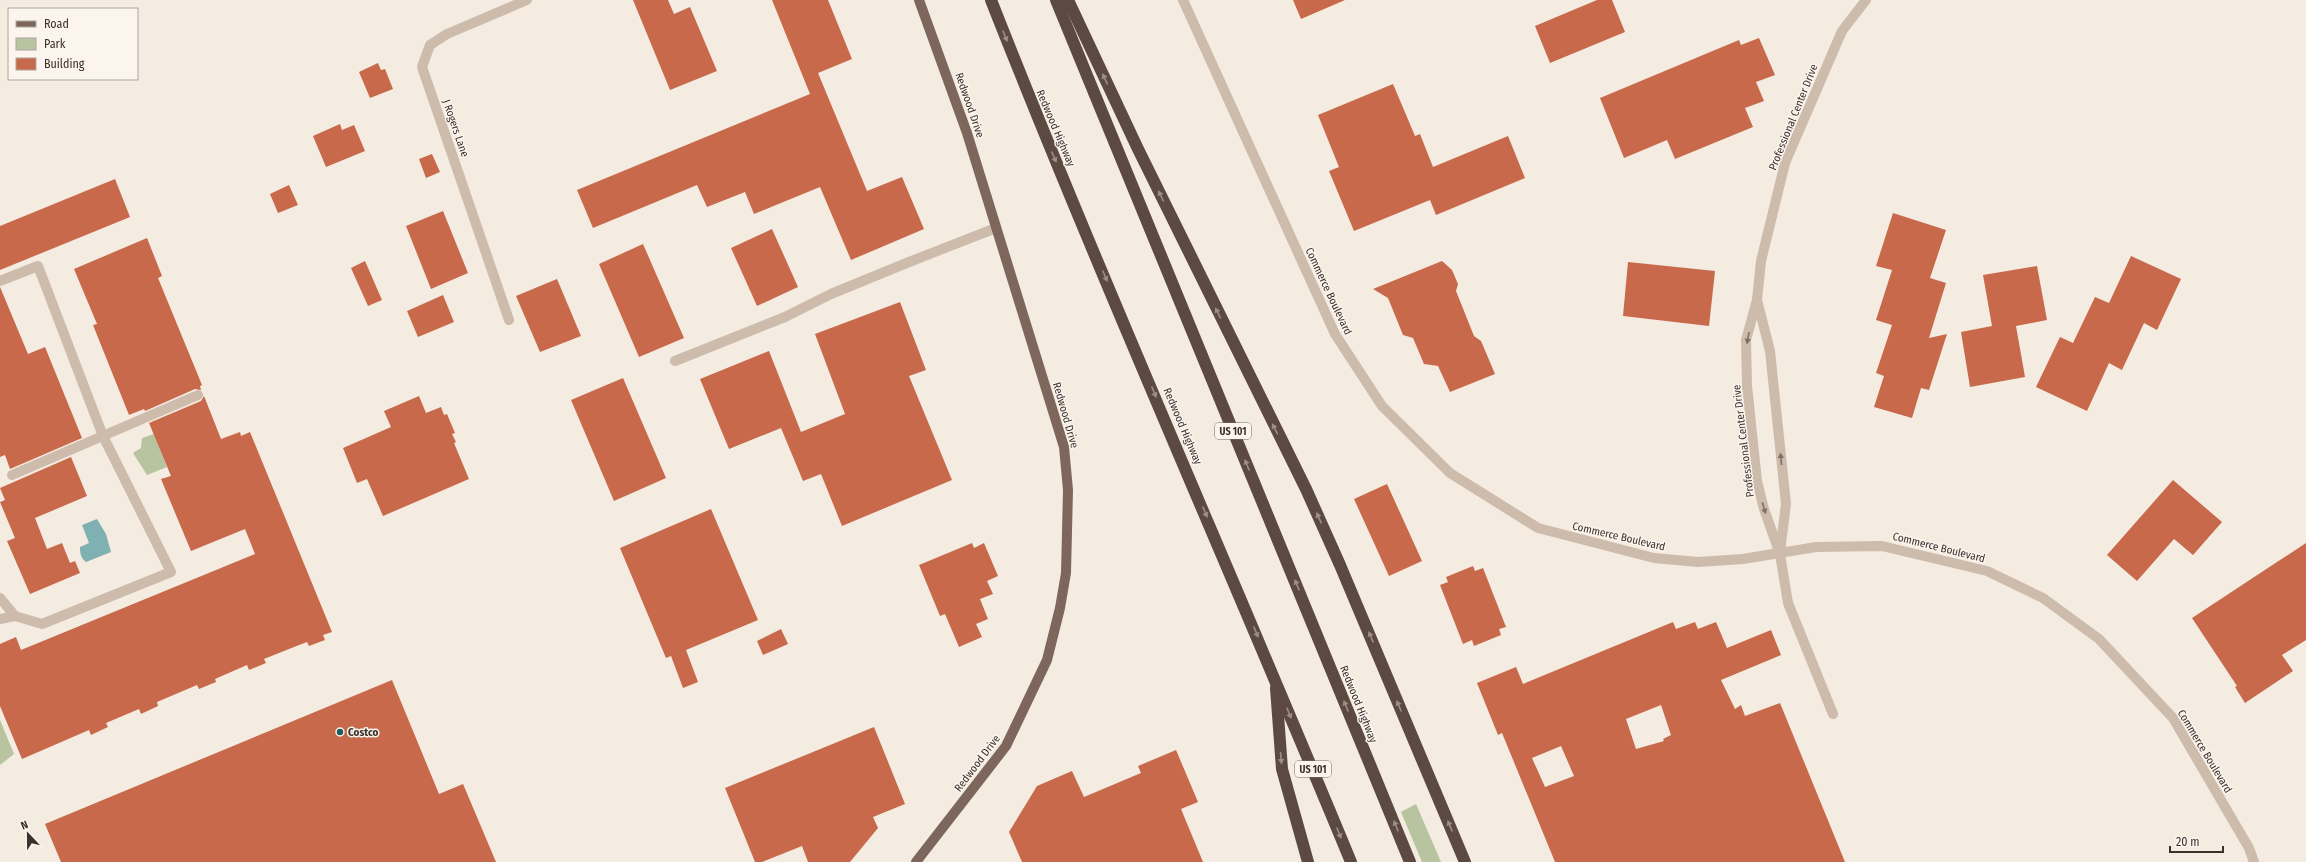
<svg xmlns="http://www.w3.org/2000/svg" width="2306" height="862" font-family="'Fira Sans Condensed',sans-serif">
<rect width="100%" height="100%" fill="#f4ebe1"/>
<g fill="#b8c4a0">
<path d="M154 434 167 467 147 475 133 453 141 448 142 438Z"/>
<path d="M0 720 14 754 0 765Z"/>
<path d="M1416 804 1441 862H1422L1401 812Z"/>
</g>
<path fill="#7fb0b2" d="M97 519 106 534 111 552 86 562C81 558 80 554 80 547L89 543 82 525Z"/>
<g fill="#c8694b" fill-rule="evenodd">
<path d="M633 0H668L674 14 690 7 717 71 670 90Z"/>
<path d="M772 0H828L852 59 818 73 867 191 902 177 924 229 851 260 820 187 754 214 745 192 707 207 697 185 593 228 577 190 810 94Z"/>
<path d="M1293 0H1345L1301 19Z"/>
<path d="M1597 0H1612L1625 32 1550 63 1535 26Z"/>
<path d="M1759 38 1775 75 1756 82 1764 101 1745 108 1753 127 1675 159 1667 140 1624 158 1600 98 1739 40 1741 45Z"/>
<path d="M378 63 381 70 385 69 393 89 370 98 359 72Z"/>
<path d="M1393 84 1415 136 1420 134 1433 167 1508 136 1525 178 1436 215 1430 200 1354 231 1329 171 1339 167 1318 115Z"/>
<path d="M340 124 342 130 354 125 365 151 326 167 313 136Z"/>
<path d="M432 154 440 172 426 178 419 159Z"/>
<path d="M115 179 130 217 0 270V226Z"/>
<path d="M289 185 298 205 278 213 270 194Z"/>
<path d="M443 211 468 273 431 289 406 226Z"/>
<path d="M1893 213 1946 230 1930 278 1946 283 1929 338 1947 334 1929 390 1921 388 1912 418 1874 407 1884 376 1876 373 1892 325 1876 320 1892 270 1876 266Z"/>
<path d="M772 229 798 287 757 306 731 248Z"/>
<path d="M147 238 162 276 158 278 202 385 200 386 201 390 195 389 145 411 144 409 129 415 93 325 97 324 74 269Z"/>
<path d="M643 244 684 338 639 357 599 264Z"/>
<path d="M2131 256 2181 279 2157 330 2144 323 2122 370 2109 363 2087 411 2036 387 2060 337 2073 343 2095 297 2109 303Z"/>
<path d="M365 261 382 300 368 306 351 268Z"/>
<path d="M1442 261 1452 270 1458 284 1456 291 1474 336 1481 341 1495 374 1450 392 1438 366 1424 364 1413 338 1403 335 1388 298 1373 289Z"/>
<path d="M1628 262 1715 271 1709 326 1623 316Z"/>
<path d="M2037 266 2047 320 2016 326 2025 377 1970 387 1961 332 1992 326 1983 275Z"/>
<path d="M557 279 581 336 540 352 516 296Z"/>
<path d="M0 287 28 354 45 347 82 438 10 469 5 455 0 457Z"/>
<path d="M443 295 454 322 418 337 407 311Z"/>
<path d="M900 302 926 370 909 376 952 480 842 526 821 474 803 481 781 428 729 449 700 379 769 351 801 432 845 414 815 334Z"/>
<path d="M623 378 666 478 614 501 571 400Z"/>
<path d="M204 396 221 439 240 432 241 436 250 432 332 632 323 635 325 640 309 646 307 642 294 647 264 659 266 663 249 670 247 665 215 679 216 682 199 689 197 685 157 702 158 706 141 714 139 709 106 723 108 727 91 735 89 730 22 759 0 706V644L16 637 21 650 255 554 245 529 191 551 161 479 171 476 149 423 201 401Z"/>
<path d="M419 396 426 413 441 407 444 415 447 414 455 433 452 434 456 442 454 443 469 479 383 516 367 479 357 483 343 448 391 427 384 411Z"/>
<path d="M71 457 87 496 35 518 47 549 62 543 70 563 75 561 80 573 30 594 7 541 15 538 0 502 5 500 0 488Z"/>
<path d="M2173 480 2222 522 2193 555 2174 539 2137 581 2107 555Z"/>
<path d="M1387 484 1422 561 1389 576 1354 499Z"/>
<path d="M711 509 758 620 686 650 698 682 683 688 671 656 666 658 620 548Z"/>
<path d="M972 543 974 548 984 543 998 576 987 581 993 594 980 599 988 619 976 624 982 637 959 647 945 614 940 616 919 565Z"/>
<path d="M2306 543V640L2282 655 2293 671 2245 703 2235 687 2237 686 2192 618Z"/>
<path d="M1473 566 1475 571 1483 568 1506 627 1499 629 1501 635 1474 646 1472 640 1463 644 1440 585 1448 582 1446 577Z"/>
<path d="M1673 622 1676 629 1695 622 1698 629 1716 622 1727 648 1771 630 1781 655 1721 680 1735 709 1741 705 1745 716 1780 703 1845 862H1555L1502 733 1498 735 1477 683 1516 667 1523 684ZM1661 705 1671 735 1663 739 1664 741 1636 749 1626 719ZM1561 746 1574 776 1545 787 1532 758Z"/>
<path d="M781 629 788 644 763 655 757 641Z"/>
<path d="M392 680 439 794 463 784 496 862H61L45 824Z"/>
<path d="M874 727 905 804 873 817 878 828 850 862H808L802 846 762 862H755L725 788Z"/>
<path d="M1176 750 1198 802 1181 809 1203 862H1022L1009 832 1037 786 1072 771 1084 797 1141 773 1138 766Z"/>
</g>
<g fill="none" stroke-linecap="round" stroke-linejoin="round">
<g stroke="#cdbbac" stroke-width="10">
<path d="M1183 0 1335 334 1382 406 1450 473 1538 528 1654 558 1698 562 1743 559 1816 547 1882 546 1987 571 2043 598 2099 639 2173 718 2249 848 2254 862"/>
<path d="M0 281 38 266 103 436 171 572 42 624 15 616 0 619"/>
<path d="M1757 300 1770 351 1786 504 1780 552"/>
<path d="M509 320 422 67 430 45 447 34 527 0"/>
<path d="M675 361 785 317 831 294 909 262 996 228"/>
<path d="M12 475 198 395"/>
<path d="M0 598 15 616"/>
<path d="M1833 714 1788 603 1780 554 1764 509 1757 481 1747 386 1746 340 1757 300 1761 261 1785 163 1842 31 1866 0"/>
</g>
<path stroke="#7d675c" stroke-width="10" d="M916 862 1006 746 1047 660 1060 608 1066 573 1068 490 1064 447 967 133 919 0"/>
<g stroke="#5c4a42" stroke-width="12">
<path d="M991 0C1105 289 1232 574 1351 862"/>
<path d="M1056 0 1410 862"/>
<path d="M1068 0 1138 149 1306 489 1340 565 1465 862"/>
<path d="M1276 688 1282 769 1308 862"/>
</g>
</g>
<defs><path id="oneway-solid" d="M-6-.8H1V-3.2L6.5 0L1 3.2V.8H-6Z"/></defs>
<g fill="#9c8e87">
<use href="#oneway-solid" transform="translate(1005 36) rotate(68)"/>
<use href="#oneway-solid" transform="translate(1105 79) rotate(-115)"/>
<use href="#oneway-solid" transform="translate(1054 157) rotate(67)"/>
<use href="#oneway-solid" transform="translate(1161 196) rotate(-116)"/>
<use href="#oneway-solid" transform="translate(1105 276) rotate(67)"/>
<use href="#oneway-solid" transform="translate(1218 313) rotate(-116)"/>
<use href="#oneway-solid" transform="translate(1154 392) rotate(67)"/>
<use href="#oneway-solid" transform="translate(1275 429) rotate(-117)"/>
<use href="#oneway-solid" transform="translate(1247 465) rotate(-112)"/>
<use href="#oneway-solid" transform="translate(1205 512) rotate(67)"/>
<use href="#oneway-solid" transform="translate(1319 518) rotate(-115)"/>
<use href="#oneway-solid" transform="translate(1297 585) rotate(-112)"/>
<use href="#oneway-solid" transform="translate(1256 632) rotate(67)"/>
<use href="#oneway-solid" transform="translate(1371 637) rotate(-113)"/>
<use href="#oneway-solid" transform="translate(1346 706) rotate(-112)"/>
<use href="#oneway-solid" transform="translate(1399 706) rotate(-113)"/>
<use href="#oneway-solid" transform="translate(1289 713) rotate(68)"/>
<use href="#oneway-solid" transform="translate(1281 758) rotate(85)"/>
<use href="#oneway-solid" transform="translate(1396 826) rotate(-112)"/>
<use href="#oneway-solid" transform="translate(1450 826) rotate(-113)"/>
<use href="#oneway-solid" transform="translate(1339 833) rotate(68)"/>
</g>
<g fill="#7d6f65">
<use href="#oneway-solid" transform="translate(1748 338) rotate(100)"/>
<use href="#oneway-solid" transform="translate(1781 459) rotate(-96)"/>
<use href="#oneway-solid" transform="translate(1764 508) rotate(74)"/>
</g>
<circle fill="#1f5a5e" stroke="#fbf5ee" stroke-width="1.5" cx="340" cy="732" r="4"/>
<g text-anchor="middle" stroke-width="3" stroke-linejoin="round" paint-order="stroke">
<g fill="#fbf5ee" stroke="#756b66" stroke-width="1">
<rect x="1215" y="423" width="36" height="16" rx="3"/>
<rect x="1295" y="761" width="36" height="16" rx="3"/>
</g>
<g font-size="10" font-weight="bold" fill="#3b302b">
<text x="1233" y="435">US 101</text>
<text x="1313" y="773">US 101</text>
</g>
<g font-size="11" fill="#3b302b" stroke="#fbf5ee">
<text transform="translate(970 105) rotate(71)" y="4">Redwood Drive</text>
<text transform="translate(1793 117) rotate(-68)" y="4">Professional Center Drive</text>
<text transform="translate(456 128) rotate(71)" y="4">J Rogers Lane</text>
<text transform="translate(1056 128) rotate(67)" y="4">Redwood Highway</text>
<text transform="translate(1329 291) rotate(65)" y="4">Commerce Boulevard</text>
<text transform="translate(1066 415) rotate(74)" y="4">Redwood Drive</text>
<text transform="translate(1183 426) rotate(67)" y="4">Redwood Highway</text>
<text transform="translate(1743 441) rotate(-97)" y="4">Professional Center Drive</text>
<text transform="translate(1619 536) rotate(13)" y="4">Commerce Boulevard</text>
<text transform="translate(1939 547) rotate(14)" y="4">Commerce Boulevard</text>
<text transform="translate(1359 704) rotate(68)" y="4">Redwood Highway</text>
<text transform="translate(2205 751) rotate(59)" y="4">Commerce Boulevard</text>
<text transform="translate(977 763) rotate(-53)" y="4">Redwood Drive</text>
</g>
<g font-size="11" font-weight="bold" fill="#3b302b" stroke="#fbf5ee" text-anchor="start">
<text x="348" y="736">Costco</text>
</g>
</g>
<rect x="8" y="8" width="130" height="72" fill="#fbf5ee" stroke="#aea6a0"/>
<rect x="16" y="21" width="20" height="6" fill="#7d675c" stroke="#aea6a0"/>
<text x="44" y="28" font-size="12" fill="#3b302b">Road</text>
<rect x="16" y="38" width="20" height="12" fill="#b8c4a0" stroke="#aea6a0"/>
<text x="44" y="48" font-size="12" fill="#3b302b">Park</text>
<rect x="16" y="58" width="20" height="12" fill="#c8694b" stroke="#aea6a0"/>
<text x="44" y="68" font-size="12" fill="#3b302b">Building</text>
<g transform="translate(28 834) rotate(338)" stroke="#fbf5ee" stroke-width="3" paint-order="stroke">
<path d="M0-3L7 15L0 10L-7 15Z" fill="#3b302b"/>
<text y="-6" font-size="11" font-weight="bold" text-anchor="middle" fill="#3b302b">N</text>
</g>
<path d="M2170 846v6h53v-6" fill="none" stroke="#3b302b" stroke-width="2"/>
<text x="2176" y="846" font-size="12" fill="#3b302b" stroke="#fbf5ee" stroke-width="3" paint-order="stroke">20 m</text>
</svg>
